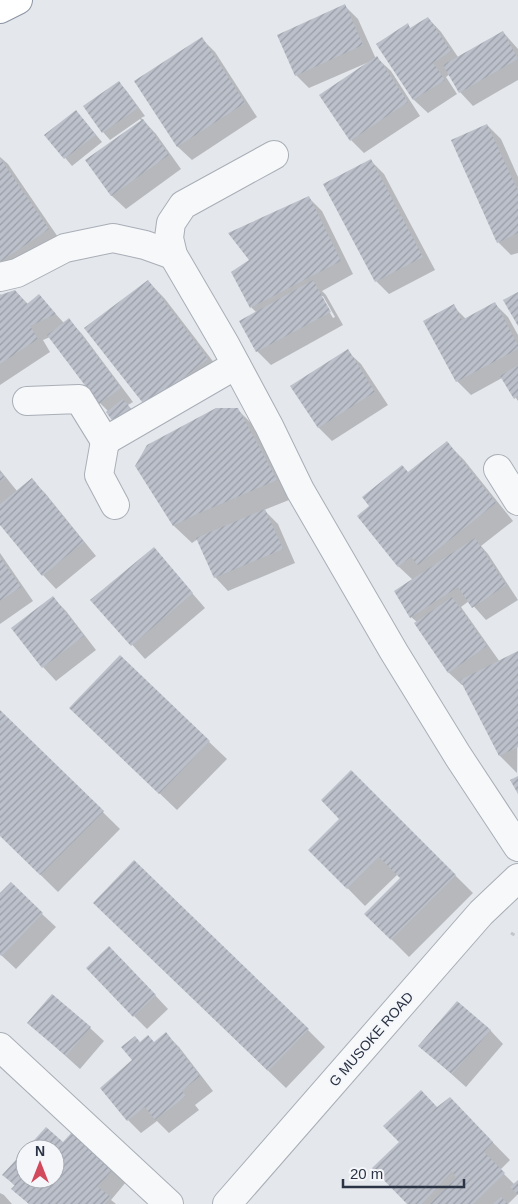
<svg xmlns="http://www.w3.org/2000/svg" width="518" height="1204" font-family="Helvetica,sans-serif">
<defs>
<pattern id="building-hatch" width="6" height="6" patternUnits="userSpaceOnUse" patternTransform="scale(1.25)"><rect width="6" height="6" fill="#bbc0ca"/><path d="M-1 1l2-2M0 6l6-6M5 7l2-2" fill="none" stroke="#989da6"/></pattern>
</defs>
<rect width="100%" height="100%" fill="#e4e7ec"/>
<g fill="#0003" fill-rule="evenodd">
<path d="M345 6 358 19 376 59 377 58 391 71 420 116 364 153 351 140 369 62 309 88 296 75Z"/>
<path d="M428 18 441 32 458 57 503 32 518 49V80L473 106 460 92 450 74 446 77 457 94 428 113 414 100 378 44 408 25 411 29Z"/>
<path d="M202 39 215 52 257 117 192 160 178 147 136 81Z"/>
<path d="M119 83 126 90 145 116 141 118 156 134 181 169 126 209 112 196 87 160 142 121 140 119 110 140 103 132Z"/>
<path d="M83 119 102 142 72 166 46 135Z"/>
<path d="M487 125 501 139 518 177V253L511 255 498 242Z"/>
<path d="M0 157 8 164 62 243 15 274 0 259Z"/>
<path d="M371 161 384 174 435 270 389 294 376 281Z"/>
<path d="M309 198 322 211 353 274 322 291 326 295 343 325 271 365 257 351V313L251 307V260ZM320 296H323L335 317 333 318Z"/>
<path d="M148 281 165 299 225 377 164 423 147 406Z"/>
<path d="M15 291 28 304 39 296 64 323 69 320 82 334 133 402 128 405 141 421 109 412 100 403 50 337 43 340 50 352 0 385V294L2 296Z"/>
<path d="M495 304 508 317 518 335V401L502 378 471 395 457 381 425 322 453 306 466 319Z"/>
<path d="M347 351 361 364 388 405 332 441 319 428 292 387Z"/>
<path d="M238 410 255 427 294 498 264 510 278 524 295 563 228 591 215 577 198 539 192 543 174 526 136 466Z"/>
<path d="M447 443 464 460 513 521 481 546 488 554 518 600 486 620 469 601 461 607 500 662 518 653 517 773 500 756 464 684 462 685 448 672 417 622 411 617 413 580 398 566 408 473Z"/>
<path d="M0 470 17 491 31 480 45 493 96 556 56 589 43 575 0 523Z"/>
<path d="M154 549 205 608 145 659 92 600Z"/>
<path d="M0 553 33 601 0 624Z"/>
<path d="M53 598 66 611 96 650 56 681 43 667Z"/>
<path d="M120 657 227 759 177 810 88 725Z"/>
<path d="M0 711 120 829 58 892 0 835Z"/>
<path d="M351 772 473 893 409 957 366 914 402 878 398 874 365 906 310 850 341 819Z"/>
<path d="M0 895 42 914 56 927 16 969 0 954Z"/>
<path d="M112 920 308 1030 325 1047 286 1088Z"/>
<path d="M123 961 168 1009 147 1029 134 1016Z"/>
<path d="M29 1023 90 1028 104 1041 80 1069Z"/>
<path d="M490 1030 503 1044 466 1087 420 1046Z"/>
<path d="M166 1034 179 1047 213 1091 195 1105 199 1110 169 1133 157 1121 141 1133 128 1120 134 1061 140 1043H154Z"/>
<path d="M438 1108 467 1116 510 1160 500 1170 515 1185 518 1181V1194L508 1204H408Z"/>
<path d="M73 1133 126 1182 111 1200 116 1204H29L13 1189 15 1186 4 1175 25 1152V1179H55V1149H28L63 1144Z"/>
<path d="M0 1193 4 1195 12 1204H0Z"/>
</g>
<g fill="url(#building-hatch)">
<path d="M345 4 363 45 295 76 277 35Z"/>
<path d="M428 17 451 51 433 63 445 80 413 100 376 44 408 23 410 28Z"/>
<path d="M503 31 518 59 459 93 443 65Z"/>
<path d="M202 37 245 103 177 147 134 81Z"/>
<path d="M377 56 408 102 350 141 319 95Z"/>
<path d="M119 81 138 108 102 133 83 106Z"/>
<path d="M76 110 96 135 64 159 44 135Z"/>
<path d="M143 119 169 155 111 196 85 160Z"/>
<path d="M487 124 518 191V233L497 243 451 140Z"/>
<path d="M0 158 49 229 0 262Z"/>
<path d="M371 159 423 257 375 282 323 184Z"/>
<path d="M309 196 341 261 250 308 231 272 249 260 228 233Z"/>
<path d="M148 280 208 359 146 407 84 328Z"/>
<path d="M313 280 331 312 256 352 239 321Z"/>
<path d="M15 290 27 304 39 294 56 314 30 326 38 339 0 364V295Z"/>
<path d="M518 292V326L503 300Z"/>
<path d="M495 302 518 345V349L456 382 423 321 454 304 462 320Z"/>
<path d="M69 318 121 388 99 404 47 335Z"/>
<path d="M348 349 375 392 318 428 290 386Z"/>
<path d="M518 365V396L514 399 500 376Z"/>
<path d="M123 399 135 414 117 427 106 412Z"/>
<path d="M216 408H238L277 480 197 514 173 526 135 466 147 445Z"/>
<path d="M447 441 496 503 418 565 411 557 398 567 357 516 369 506 362 497 402 465 408 472Z"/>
<path d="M0 472 5 478 0 482Z"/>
<path d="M32 478 84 542 42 576 0 525V504Z"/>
<path d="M265 509 283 549 214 578 196 538Z"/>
<path d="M475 538 506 585 472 608 458 587 410 618 394 591Z"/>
<path d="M154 547 193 593 131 646 90 600Z"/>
<path d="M0 557 21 587 0 601Z"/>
<path d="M53 596 84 636 42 668 11 628Z"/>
<path d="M452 597 487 646 448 673 414 623Z"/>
<path d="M518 651V747L499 756 460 680Z"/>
<path d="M120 655 210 741 159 794 69 708Z"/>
<path d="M0 710 104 811 40 875 0 836Z"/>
<path d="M351 770 456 875 391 940 364 914 400 878 379 857 347 889 308 850 339 819 321 800Z"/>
<path d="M518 776V794L510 780Z"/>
<path d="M134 860 309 1029 268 1071 93 903Z"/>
<path d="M11 882 43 913 2 956 0 955V893Z"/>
<path d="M109 946 156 995 133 1017 86 968Z"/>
<path d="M52 994 91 1027 66 1056 27 1023Z"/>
<path d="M457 1001 491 1030 452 1074 418 1046Z"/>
<path d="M166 1032 200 1076 182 1091 186 1096 155 1120 145 1107 127 1121 100 1088 132 1060 121 1047 135 1036 140 1042 148 1035 154 1042Z"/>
<path d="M421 1090 437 1107 450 1097 493 1142 484 1152 505 1173 473 1204H429L456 1178 452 1171 422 1204H407L372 1168 399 1142 383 1126Z"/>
<path d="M46 1127 63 1142 73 1131 114 1168 98 1187 111 1197 105 1204H29L11 1189 15 1185 2 1175 25 1150V1179H55V1149H26Z"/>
<path d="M518 1180V1195L510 1187Z"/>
<path d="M501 1197 508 1204H493Z"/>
</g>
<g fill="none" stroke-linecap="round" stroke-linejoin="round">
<defs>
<g id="minor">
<path d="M274 155 183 205 171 223 169 238 173 255 225 344 269 426 300 490 394 652 458 756 518 847"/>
<path d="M0 277 17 273 65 248 113 238 145 245 173 255"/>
<path d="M27 401 79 399 105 441 236 365"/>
<path d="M105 441 99 475 115 505"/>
<path d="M498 469 518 501"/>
<path d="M0 1047 169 1204"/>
<path d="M227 1204 481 913 518 878"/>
</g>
<path id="highway" d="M0 9 18 0"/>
</defs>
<use href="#minor" stroke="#a9aeb7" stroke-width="30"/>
<use href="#highway" stroke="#8b94a3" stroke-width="30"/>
<path stroke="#c2c5cb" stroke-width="3" stroke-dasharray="4 4" stroke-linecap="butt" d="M511 933 518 937"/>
<use href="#minor" stroke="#f7f8fa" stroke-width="28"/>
<use href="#highway" stroke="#fff" stroke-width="28"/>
</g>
<g text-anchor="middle" stroke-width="4" stroke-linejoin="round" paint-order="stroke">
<g font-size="14" fill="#2b3445" stroke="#f4f6f9">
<text transform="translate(371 1039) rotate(-49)" y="5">G MUSOKE ROAD</text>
</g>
</g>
<g transform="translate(40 1164)"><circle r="24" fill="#f4f6f9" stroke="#a4a8b1"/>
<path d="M0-4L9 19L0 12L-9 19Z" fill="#d1495b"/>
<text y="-8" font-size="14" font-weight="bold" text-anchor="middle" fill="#2b3445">N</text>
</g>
<path d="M343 1179v8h121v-8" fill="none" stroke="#2b3445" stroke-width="2.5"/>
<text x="350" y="1179" font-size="15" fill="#2b3445" stroke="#f4f6f9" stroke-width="4" paint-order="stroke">20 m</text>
</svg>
